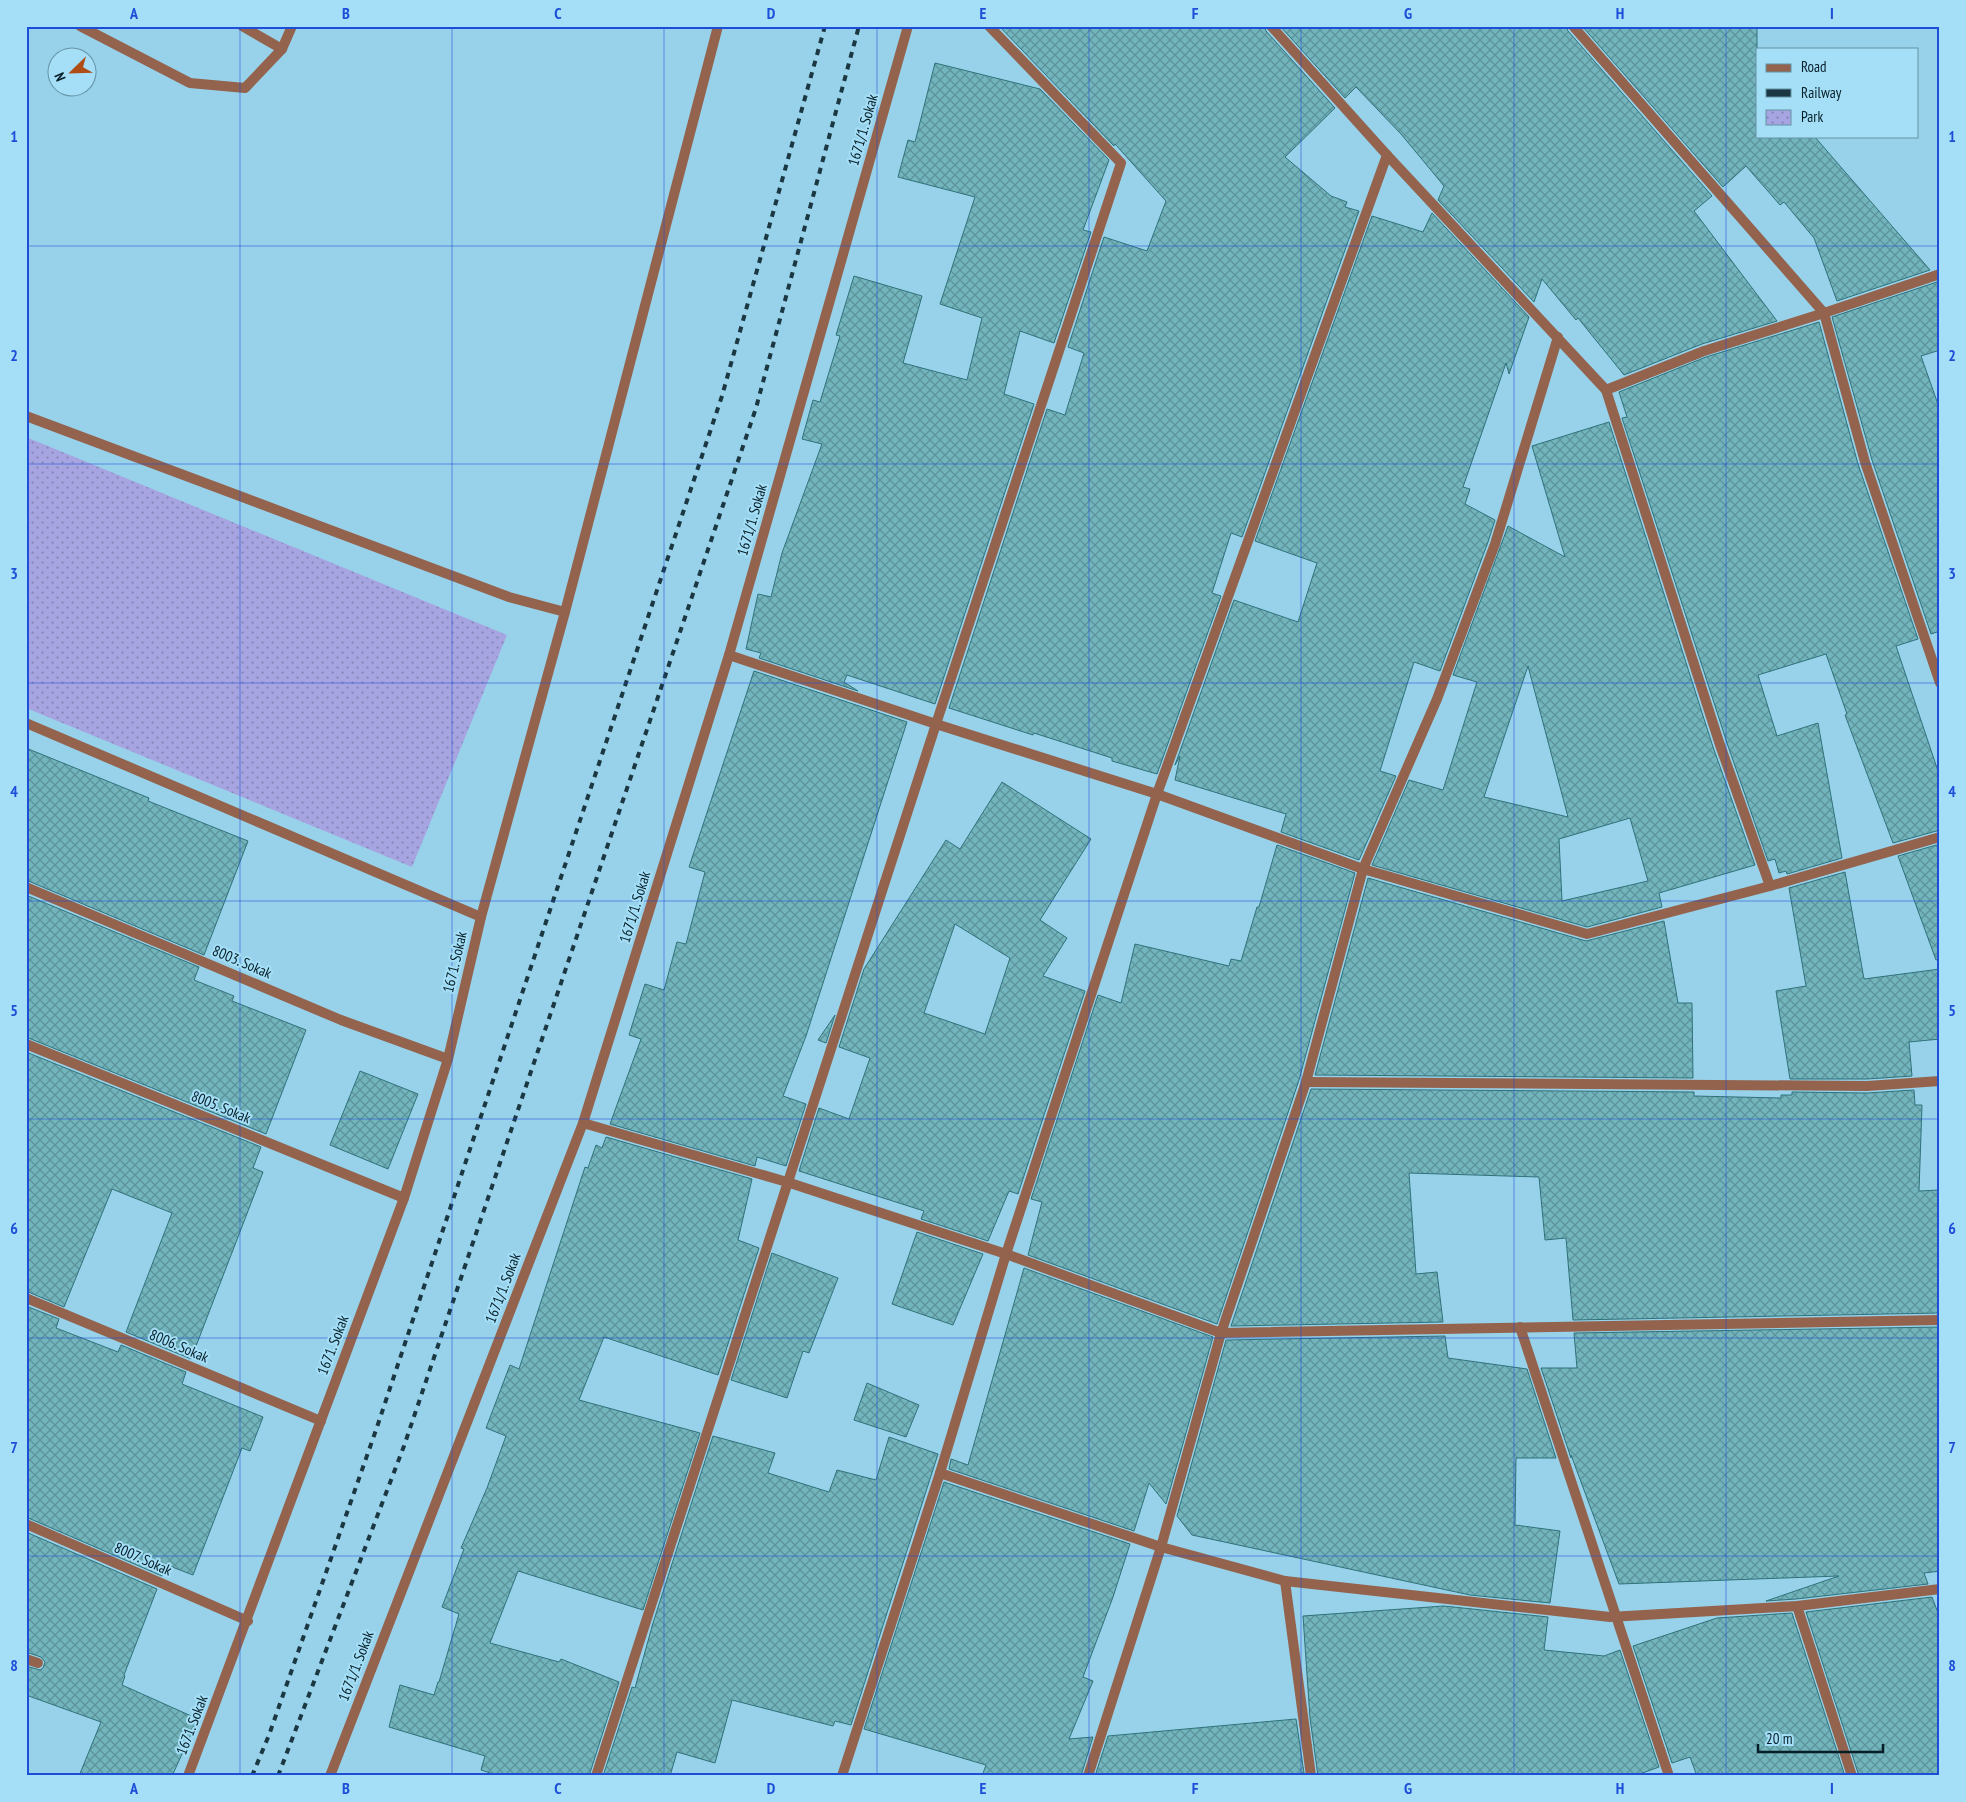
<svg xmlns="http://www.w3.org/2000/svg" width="1966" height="1802" font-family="'PT Sans Narrow',sans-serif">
<defs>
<pattern id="park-dots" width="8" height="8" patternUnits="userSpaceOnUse" patternTransform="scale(1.25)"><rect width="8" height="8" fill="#a6a4e1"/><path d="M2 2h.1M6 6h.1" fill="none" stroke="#8585b6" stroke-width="1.8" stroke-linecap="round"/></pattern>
<pattern id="building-cross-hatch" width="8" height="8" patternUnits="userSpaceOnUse" patternTransform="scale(1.25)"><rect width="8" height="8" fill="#73b5bd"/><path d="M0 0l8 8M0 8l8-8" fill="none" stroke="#5c939a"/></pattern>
</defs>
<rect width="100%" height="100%" fill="#98d2ea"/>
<path fill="url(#park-dots)" d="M26 437 507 635 412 867 26 708Z"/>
<g fill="url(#building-cross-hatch)" stroke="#2f727a" fill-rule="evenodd">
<path d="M999 26H1264L1266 31 1335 108 1285 157 1331 196 1347 202 1345 207 1359 211 1242 537 1231 533 1212 593 1221 596 1157 774 1112 761V758L1034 733 1033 735 949 708 1047 409 1065 415 1084 353 1068 347 1104 237 1147 251 1166 201 1115 144 1114 146Z"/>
<path d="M1280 26H1566L1568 31 1712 196 1694 211 1777 321 1702 344 1624 375 1578 318 1576 320 1542 279 1534 302 1438 200 1444 186 1401 134 1356 87 1345 98Z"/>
<path d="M1582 26H1757V136H1814L1930 270 1837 301 1814 238 1784 202 1780 205 1746 166 1723 187Z"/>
<path d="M935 63 1040 89 1109 160 1083 230 1091 232 1054 343 1020 331 1004 394 1034 404 935 704 847 675 844 682 858 691 759 658 761 653 746 649 758 594 771 597 782 553 822 444 802 439 813 400 820 402 840 336 836 335 854 276 922 296 903 363 967 380 982 318 940 304 975 197 898 177 908 140 915 142Z"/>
<path d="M1432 213 1529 317 1509 374 1506 363 1463 487 1470 489 1465 504 1495 520 1488 542 1440 671 1414 662 1380 771 1396 776 1359 860 1281 832 1286 814 1175 780 1180 756 1175 765 1234 600 1298 622 1317 563 1255 541 1372 216 1423 232Z"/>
<path d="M1940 281V350L1921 356 1940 410V631L1931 634 1872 460 1832 317Z"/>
<path d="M1819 322 1858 464 1918 639 1896 646 1940 777V830L1893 843 1845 715 1847 714 1826 654 1758 675 1777 736 1818 723 1842 858 1787 874 1786 871 1779 873 1775 859 1768 861 1727 743 1622 418 1627 417 1619 392 1706 357Z"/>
<path d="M1609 422 1713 747 1755 865 1659 893 1662 907 1587 927 1372 865 1409 780 1443 790 1477 682 1453 675 1508 526 1565 557 1532 446ZM1528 666 1568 817 1484 797ZM1630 818 1648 881 1562 901 1559 839Z"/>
<path d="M754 671 907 722 806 1036 783 1096 806 1104 786 1166 757 1157 755 1166 610 1124 641 1039 629 1035 645 984 664 990 677 942 686 944 705 872 689 867Z"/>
<path d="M26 748 149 798 148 801 248 841 204 955 26 880Z"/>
<path d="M1002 782 1091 839 1040 920 1067 938 1043 976 1085 991 1018 1194 1009 1191 988 1241 921 1219 924 1211 799 1171 819 1108 849 1119 870 1058 839 1047 864 969 946 840 960 849ZM955 924 1010 958 985 1034 924 1013Z"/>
<path d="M1940 844V959L1936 960 1898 856Z"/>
<path d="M1277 845 1355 873 1299 1080 1217 1324 1028 1255 1042 1202 1031 1199 1098 995 1121 1003 1135 944 1229 966 1231 959 1241 961 1257 907H1259Z"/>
<path d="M1845 872 1864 979 1940 969V1039L1909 1042 1912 1076 1867 1079H1790L1776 991 1806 986 1789 888Z"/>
<path d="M1368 878 1586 941 1664 921 1678 1003H1692L1693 1078 1315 1075Z"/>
<path d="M26 895 199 967 194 980 234 996 232 1001 306 1030 266 1134 26 1037Z"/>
<path d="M835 1015 826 1043 818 1040Z"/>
<path d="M26 1052 261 1147 253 1168 263 1172 191 1359 126 1332 172 1213 112 1189 64 1307 26 1291Z"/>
<path d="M360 1071 418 1094 388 1169 330 1145Z"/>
<path d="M1311 1089 1694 1092V1096L1781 1098V1095H1792V1092L1867 1093 1914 1090 1915 1105H1922L1919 1191 1940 1190V1313L1573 1320 1566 1238 1545 1240 1539 1177 1409 1173 1416 1274 1437 1272 1443 1322 1231 1326Z"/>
<path d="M606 1137 752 1179 738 1240 759 1248 718 1375 604 1337 579 1400 700 1433 643 1610 518 1571 490 1643 559 1662 561 1659 619 1682 589 1776H499L481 1770 485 1756 389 1727 400 1685 434 1695 438 1682H439L459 1614 442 1607 464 1549 461 1548 487 1488 506 1436 486 1428 510 1365 519 1369 585 1167 588 1168 596 1145 602 1148Z"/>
<path d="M917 1232 983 1254 953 1325 892 1304Z"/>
<path d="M772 1253 838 1278 809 1353 803 1351 787 1398 731 1380Z"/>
<path d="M1024 1268 1213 1337 1166 1504 1149 1483 1134 1531 949 1469 951 1459 968 1465Z"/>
<path d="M26 1306 59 1319 56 1328 118 1352 121 1345 186 1372 182 1384 263 1417 250 1451 242 1448 193 1575 167 1565 162 1576 26 1517Z"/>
<path d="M1940 1327V1571L1924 1573 1928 1584 1796 1599 1766 1601 1839 1576 1619 1584 1571 1455V1458L1541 1368H1577L1574 1333Z"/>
<path d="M1445 1336 1448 1358 1527 1369 1556 1458H1516L1515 1525 1560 1531 1550 1603 1470 1595 1192 1535 1177 1516 1226 1340Z"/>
<path d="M867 1383 919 1405 906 1437 854 1420Z"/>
<path d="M713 1436 775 1453 768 1473 829 1492 837 1470 876 1480 889 1437 938 1454 851 1725 835 1721 833 1726 732 1700 715 1763 677 1752 670 1776H603L632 1687 635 1688 653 1623Z"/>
<path d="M944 1482 1130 1544 1113 1597 1083 1677 1093 1681 1069 1739 1093 1737 1081 1776H982L986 1765 864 1729Z"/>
<path d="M26 1532 157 1589 124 1675 125 1676 122 1685 198 1719 172 1776H79L101 1722 26 1695V1666L40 1670 43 1668 45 1662 41 1657 26 1652Z"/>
<path d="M1932 1597 1940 1618V1776H1859L1806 1612Z"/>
<path d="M1444 1606 1548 1617 1544 1650 1604 1656 1620 1650 1659 1767 1634 1776H1318L1310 1718 1303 1616Z"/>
<path d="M1792 1613 1845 1776H1697L1690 1757 1672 1763 1633 1646 1717 1618Z"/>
<path d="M1296 1719 1304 1773 1268 1776H1095L1108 1736Z"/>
</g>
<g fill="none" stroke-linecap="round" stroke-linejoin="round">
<g stroke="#93634e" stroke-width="10">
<path d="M80 26 190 83 245 88 282 49 292 26"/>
<path d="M242 26 282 49"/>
<path d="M26 416 509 597 565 612"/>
</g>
<g stroke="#93634e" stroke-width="10">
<path d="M1271 26 1387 155 1606 390 1720 745 1770 886"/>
<path d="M1573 26 1824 313 1865 462 1940 683"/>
<path d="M1606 390 1704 351 1824 313 1940 274"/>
<path d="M729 655 936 724 1157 794 1363 869 1587 934 1770 886 1940 837"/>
<path d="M26 723 481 917"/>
<path d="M26 887 341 1020 448 1059"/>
<path d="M26 1044 404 1198"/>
<path d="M1306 1082 1867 1086 1940 1081"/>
<path d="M583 1123 787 1182 1006 1254 1221 1333 1940 1320"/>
<path d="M26 1298 321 1421"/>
<path d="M1520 1327 1669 1776"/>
<path d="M940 1473 1161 1547 1285 1581 1610 1617 1797 1606 1940 1589"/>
<path d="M26 1524 248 1621"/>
<path d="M1285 1581 1311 1776"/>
<path d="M1797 1606 1852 1776"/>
<path d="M26 1659 38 1663"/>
<path d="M188 1776 404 1198 448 1059 481 917 565 612 718 26"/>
<path d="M330 1776 583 1123 729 655 908 26"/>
<path d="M596 1776 936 724 1121 163 989 26"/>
<path d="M842 1776 940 1473 1006 1254 1157 794 1387 155"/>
<path d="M1088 1776 1161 1547 1221 1333 1306 1082 1363 869 1437 699 1495 544 1558 337"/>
</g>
<g stroke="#1a3742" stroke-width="4" stroke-dasharray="6 6" stroke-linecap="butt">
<path d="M252 1776 269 1735 376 1430 722 396 825 26"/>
<path d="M278 1776 404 1446 756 408 859 26"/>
</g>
</g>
<path fill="none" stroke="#1d4ed8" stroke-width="1" stroke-opacity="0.55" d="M240 26V1776M452 26V1776M664 26V1776M877 26V1776M1089 26V1776M1301 26V1776M1514 26V1776M1726 26V1776M26 246H1940M26 464H1940M26 683H1940M26 901H1940M26 1119H1940M26 1338H1940M26 1556H1940"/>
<g text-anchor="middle" stroke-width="4" stroke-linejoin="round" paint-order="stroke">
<g font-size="15" fill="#061e27" stroke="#a4dff7">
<text transform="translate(863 130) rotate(-74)" y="5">1671/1. Sokak</text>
<text transform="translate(752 520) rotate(-74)" y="5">1671/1. Sokak</text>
<text transform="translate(635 907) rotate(-73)" y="5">1671/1. Sokak</text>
<text transform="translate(242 962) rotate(23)" y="5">8003. Sokak</text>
<text transform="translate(455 962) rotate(-77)" y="5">1671. Sokak</text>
<text transform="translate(221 1107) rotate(22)" y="5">8005. Sokak</text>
<text transform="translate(503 1288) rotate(-69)" y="5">1671/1. Sokak</text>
<text transform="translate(333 1345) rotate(-69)" y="5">1671. Sokak</text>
<text transform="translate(179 1346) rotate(23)" y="5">8006. Sokak</text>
<text transform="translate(143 1559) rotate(24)" y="5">8007. Sokak</text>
<text transform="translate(356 1666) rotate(-69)" y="5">1671/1. Sokak</text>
<text transform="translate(192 1725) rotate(-69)" y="5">1671. Sokak</text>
</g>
</g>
<rect width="1966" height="1802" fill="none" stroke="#a4dff7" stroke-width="55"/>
<rect x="1756" y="48" width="162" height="90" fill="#a4dff7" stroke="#6592a4"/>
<rect x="1766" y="64" width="25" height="8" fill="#93634e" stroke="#6592a4"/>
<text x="1801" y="72" font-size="15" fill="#061e27">Road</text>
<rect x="1766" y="89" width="25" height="8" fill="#1a3742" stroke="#6592a4"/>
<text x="1801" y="98" font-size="15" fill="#061e27">Railway</text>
<rect x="1766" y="110" width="25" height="15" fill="url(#park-dots)" stroke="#6592a4"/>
<text x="1801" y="122" font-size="15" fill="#061e27">Park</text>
<g transform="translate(72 72) rotate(247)"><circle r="24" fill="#a4dff7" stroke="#6592a4"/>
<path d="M0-4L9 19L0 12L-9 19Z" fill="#b04d16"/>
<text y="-8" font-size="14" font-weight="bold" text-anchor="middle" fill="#061e27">N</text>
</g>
<path d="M1758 1744v8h125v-8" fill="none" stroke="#061e27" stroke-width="2.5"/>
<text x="1766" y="1744" font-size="15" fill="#061e27" stroke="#a4dff7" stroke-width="4" paint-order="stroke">20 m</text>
<rect x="28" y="28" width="1910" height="1746" fill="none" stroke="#1d4ed8" stroke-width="2"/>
<g font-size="16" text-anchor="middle" font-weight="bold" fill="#1d4ed8">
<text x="134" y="19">A</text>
<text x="346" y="19">B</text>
<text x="558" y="19">C</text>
<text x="771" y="19">D</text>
<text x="983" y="19">E</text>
<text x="1195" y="19">F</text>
<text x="1408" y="19">G</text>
<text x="1620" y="19">H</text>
<text x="1832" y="19">I</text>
<text x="14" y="142">1</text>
<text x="1952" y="142">1</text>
<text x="14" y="361">2</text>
<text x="1952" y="361">2</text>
<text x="14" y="579">3</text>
<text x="1952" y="579">3</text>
<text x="14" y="797">4</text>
<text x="1952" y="797">4</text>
<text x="14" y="1016">5</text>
<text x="1952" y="1016">5</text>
<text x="14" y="1234">6</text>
<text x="1952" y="1234">6</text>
<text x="14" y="1453">7</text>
<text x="1952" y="1453">7</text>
<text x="14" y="1671">8</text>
<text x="1952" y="1671">8</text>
<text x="134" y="1794">A</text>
<text x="346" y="1794">B</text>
<text x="558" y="1794">C</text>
<text x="771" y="1794">D</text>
<text x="983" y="1794">E</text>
<text x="1195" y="1794">F</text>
<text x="1408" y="1794">G</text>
<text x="1620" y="1794">H</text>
<text x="1832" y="1794">I</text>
</g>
</svg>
